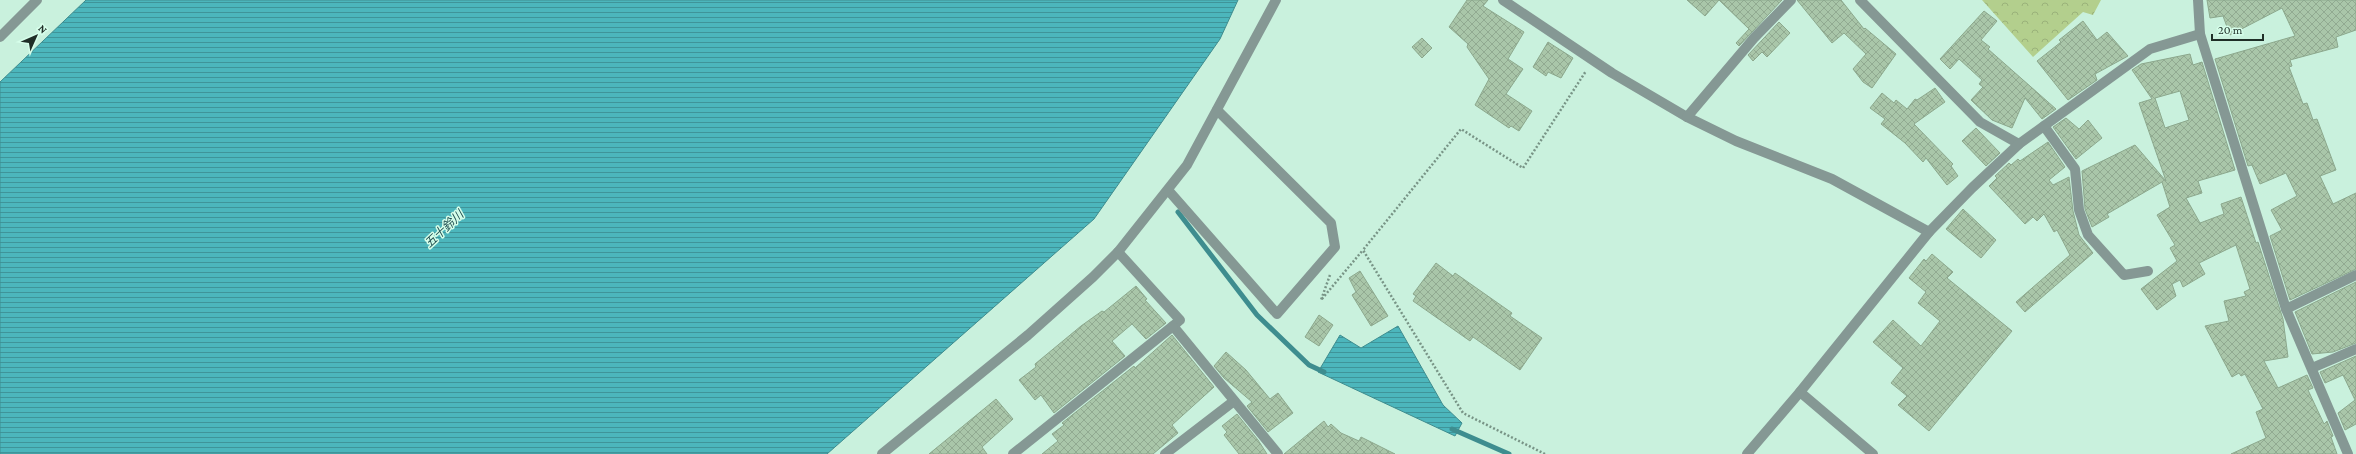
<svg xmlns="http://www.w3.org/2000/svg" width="2356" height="454" font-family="'Crimson Pro','Noto Sans JP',serif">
<defs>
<pattern id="park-crowns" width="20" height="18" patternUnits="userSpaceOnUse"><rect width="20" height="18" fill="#b3cf8d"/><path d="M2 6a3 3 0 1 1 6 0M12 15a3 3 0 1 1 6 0" fill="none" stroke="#9ab27a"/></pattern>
<pattern id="water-rules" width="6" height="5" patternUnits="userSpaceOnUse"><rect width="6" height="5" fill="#4cb6bc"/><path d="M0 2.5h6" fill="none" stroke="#3f9499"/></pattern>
<pattern id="building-cross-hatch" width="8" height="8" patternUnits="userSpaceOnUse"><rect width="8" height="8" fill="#a9c6a9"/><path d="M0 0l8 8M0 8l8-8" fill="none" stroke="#91aa91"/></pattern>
</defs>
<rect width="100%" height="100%" fill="#c9f1dd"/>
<path fill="url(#park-crowns)" d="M1982 0H2101L2093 15 2083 12 2033 57Z"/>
<g fill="url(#water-rules)" stroke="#3e8d8f">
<path d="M86 0H1238L1220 39 1094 219 827 454H0V82Z"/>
<path d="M1398 326 1443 405 1462 423 1455 436 1318 372 1340 335 1361 348Z"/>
</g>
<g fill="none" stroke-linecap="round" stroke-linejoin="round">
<g stroke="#3e8d8f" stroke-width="5">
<path d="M1178 212 1257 315 1309 365 1324 372"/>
<path d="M1452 429 1509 454"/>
</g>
</g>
<g fill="url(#building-cross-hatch)" stroke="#8ca88d" fill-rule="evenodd">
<path d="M1467 0H1488L1483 6 1524 32 1508 59 1523 69 1506 94 1532 111 1519 131 1511 126 1509 128 1475 105 1489 79 1467 47 1468 44 1449 27Z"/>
<path d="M1687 0H1782L1739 46 1736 43 1749 29 1719 0 1705 16Z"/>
<path d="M1797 0H1841L1864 29 1865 28 1896 54 1872 88 1863 82 1853 69 1866 54 1844 33 1832 43Z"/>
<path d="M2207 0H2356V30L2336 37 2338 47 2290 60 2292 66 2289 67 2303 104 2307 103 2313 120 2317 119 2336 170 2320 176 2333 204 2356 193V269L2290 300 2270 236 2282 230 2271 210 2297 196 2286 173 2260 184 2252 165 2248 166 2215 59 2295 36 2282 8 2230 35 2223 16 2210 18Z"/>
<path d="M1984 11 1997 21 1981 40 1990 47 1988 49 2056 109 2042 119 2025 98 2012 128 1992 120 1971 100 1983 87 1979 84 1982 80 1959 59 1950 69 1940 59Z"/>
<path d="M2083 21 2097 40 2107 32 2128 56 2095 74 2097 80 2068 100 2037 61 2061 42 2059 40Z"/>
<path d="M1779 22 1790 33 1767 57 1762 52 1753 61 1748 55Z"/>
<path d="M1422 38 1432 48 1422 58 1412 47Z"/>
<path d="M1548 42 1573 58 1561 78 1548 72 1546 76 1533 67Z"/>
<path d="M2190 54 2193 65 2202 62 2235 170 2198 181 2202 193 2186 198 2200 223 2224 214 2221 204 2241 197 2256 243 2258 242 2283 319 2288 357 2264 361 2278 388 2307 375 2313 388 2308 390 2324 424 2327 421 2333 436 2331 437 2337 454H2231L2266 438 2256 412 2263 409 2245 374 2241 376 2239 373 2232 377 2205 326 2229 321 2224 301 2246 296 2244 292 2250 289 2236 245 2199 263 2205 274 2183 287 2180 280 2172 284 2176 296 2157 310 2141 289 2177 261 2170 248 2175 245 2157 215 2170 207 2162 182 2107 214 2109 217 2092 227 2085 209 2082 171 2135 145 2166 181 2139 103 2152 99 2132 70 2141 64ZM2180 91 2189 120 2165 128 2155 98Z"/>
<path d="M1935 88 1945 102 1914 124 1953 164 1951 166 1958 176 1947 185 1926 158 1923 162 1905 143 1881 124 1885 119 1870 108 1882 93 1894 103 1896 100 1907 109 1915 99 1917 100Z"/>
<path d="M2066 118 2079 129 2088 120 2102 138 2076 159 2053 127Z"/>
<path d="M1976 128 2000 153 1986 166 1962 141Z"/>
<path d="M2048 142 2065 167 2049 180 2053 185 2069 177 2073 211 2079 235 2093 253 2025 312 2016 302 2070 255 2057 230 2054 232 2044 214 2037 221 2033 217 2025 224 1989 186 1997 178 1995 176 2009 163 2011 165 2018 159 2020 161Z"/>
<path d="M1963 209 1996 240 1981 258 1946 229Z"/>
<path d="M1932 254 1953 272 1947 278 2012 331 1929 431 1898 405 1907 396 1891 383 1903 368 1873 342 1893 320 1921 346 1940 321 1918 303 1926 292 1909 278 1924 259 1926 261Z"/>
<path d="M1436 263 1453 276 1455 273 1512 313 1510 316 1542 338 1520 370 1473 337 1470 341 1413 301 1416 296 1413 294Z"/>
<path d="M1360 271 1388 316 1371 326 1352 295 1356 292 1349 278Z"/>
<path d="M2356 282V343L2333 352 2312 354 2295 312Z"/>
<path d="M1136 286 1147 299 1145 300 1166 323 1146 339 1132 324 1112 341 1125 356 1054 413 1041 395 1035 400 1019 380 1036 367 1035 364 1081 326 1102 311 1104 312Z"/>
<path d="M1319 315 1333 325 1319 346 1305 337Z"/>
<path d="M1172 335 1214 387 1172 425 1178 433 1153 454H1042L1058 441 1052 434 1064 425 1062 423 1134 366 1135 368Z"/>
<path d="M1226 352 1246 370 1270 399 1278 393 1293 413 1268 432 1247 406 1252 402 1224 378 1214 366Z"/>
<path d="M2356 356V424L2345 430 2338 413 2355 400 2343 375 2325 383 2320 372Z"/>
<path d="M996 399 1013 419 982 447 987 454H929Z"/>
<path d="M1237 414 1258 440 1267 454H1239L1224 435 1227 432 1222 426Z"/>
<path d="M1324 421 1328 427 1331 424 1341 433 1359 441 1361 437 1395 454H1284Z"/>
</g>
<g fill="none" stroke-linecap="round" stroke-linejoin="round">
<g stroke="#789486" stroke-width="2.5" stroke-dasharray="2 2" stroke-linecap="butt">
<path d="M1330 275 1321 300 1363 250"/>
<path d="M1545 454 1463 413 1363 250 1461 129 1523 168 1586 71"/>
</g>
<g stroke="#859894" stroke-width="10">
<path d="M1503 0 1612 73 1687 117 1736 141 1832 179 1929 232"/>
<path d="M1860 0 1980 122 2019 144"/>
<path d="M2198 0 2200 34 2286 309 2348 454"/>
<path d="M0 37 37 0"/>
<path d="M1687 117 1754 38 1791 0"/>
<path d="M2044 126 2075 169 2079 210 2088 235 2124 275 2148 271"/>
<path d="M1168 190 1277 314 1335 247 1331 223 1217 110"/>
<path d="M1118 252 1180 320 1173 326 1278 454"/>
<path d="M2286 309 2356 275"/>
<path d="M2312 368 2356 349"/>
<path d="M1800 392 1873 454"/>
<path d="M882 454 1028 335 1093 277 1118 252 1187 165 1276 0"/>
<path d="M1013 454 1173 326"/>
<path d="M1165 454 1234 401"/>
<path d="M1747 454 1800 392 1929 232 1972 188 2019 144 2150 49 2200 34"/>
</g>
</g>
<g text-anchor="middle" stroke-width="3" stroke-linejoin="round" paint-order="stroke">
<g font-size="12" font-style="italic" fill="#215052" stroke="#d6feea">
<text transform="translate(444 229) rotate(-43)" y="4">五十鈴川</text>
</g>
</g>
<g transform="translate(36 36) rotate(45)" stroke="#d6feea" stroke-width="3" paint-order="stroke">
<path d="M0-3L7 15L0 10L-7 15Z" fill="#1f2e27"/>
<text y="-6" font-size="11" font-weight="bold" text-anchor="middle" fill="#1f2e27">N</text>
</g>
<path d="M2212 34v6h51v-6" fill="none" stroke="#1f2e27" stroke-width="2"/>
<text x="2218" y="34" font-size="12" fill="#1f2e27" stroke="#d6feea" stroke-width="3" paint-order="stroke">20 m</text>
</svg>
